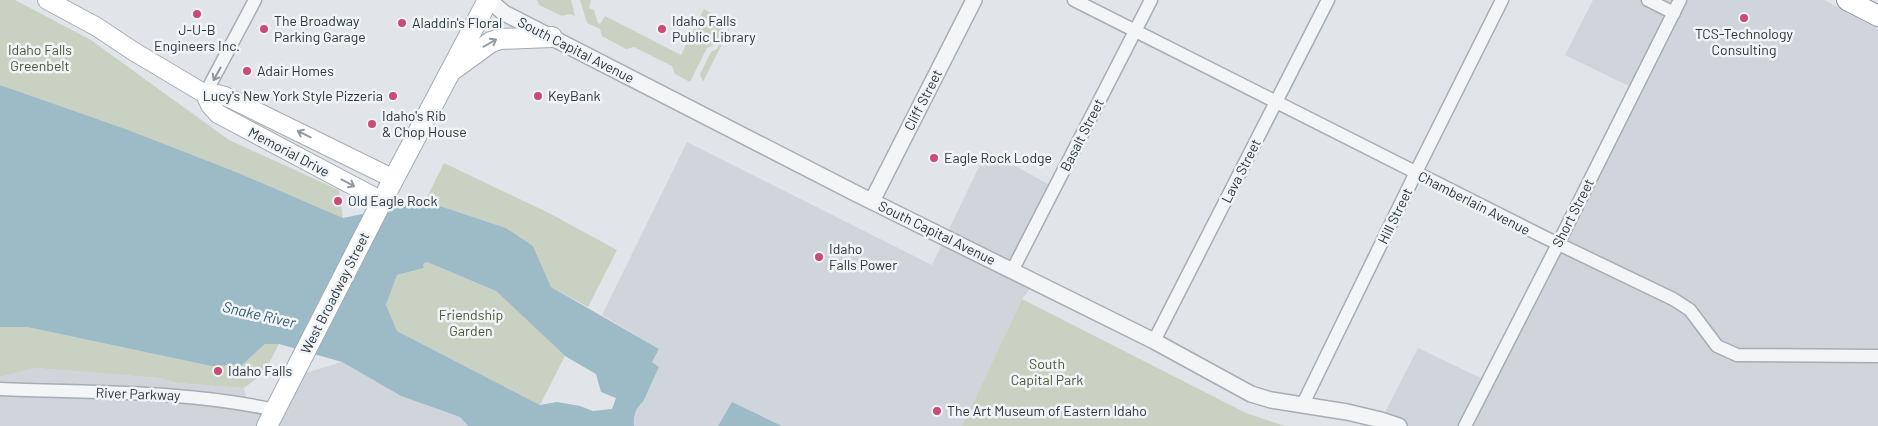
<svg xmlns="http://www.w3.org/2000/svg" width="1878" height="426" font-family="Barlow,sans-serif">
<rect width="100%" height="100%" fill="#e1e5e9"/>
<g fill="#cfd5db">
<path d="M1593 0H1824L1878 29V426H1399L1381 420 1418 348 1487 381 1635 89 1565 55Z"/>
<path d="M687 142 932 265 987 150 1055 188 1013 270 1035 282 1022 299 962 426H782L732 402 718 426H634L633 421 638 406 643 402 659 367 652 362 659 349 602 315Z"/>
<path d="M342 362 401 396 460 417 468 426H0V377L35 368 159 378 177 383 244 388 248 404 275 410 292 377Z"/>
</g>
<g fill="#c9d2c2">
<path d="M0 0H15L91 40 229 140 339 190 343 218 241 174 0 85Z"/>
<path d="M537 0H571L575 16 570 14 562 16 539 5Z"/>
<path d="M580 0H591L589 8 594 10 598 23 600 24 605 16 681 55 704 9 723 20 724 27 715 44 707 48 690 82 675 74 672 66 634 47 626 49 602 36 600 29 587 23Z"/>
<path d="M731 24H732L703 82 700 74 711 52 717 49Z"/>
<path d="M444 163 549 213 617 250 588 307 551 287 533 246 506 228 425 201Z"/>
<path d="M427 262 496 291 565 356 540 405 397 331 386 305 397 275 424 268 423 264Z"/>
<path d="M1022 299 1246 413 1285 426H962Z"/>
<path d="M0 327H27L211 366 242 365 265 344H279L264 373 244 388 177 383 159 378 35 368 0 377Z"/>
</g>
<g fill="#9dbac7" fill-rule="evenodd">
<path d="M0 85 128 130 241 174 343 218 425 201 506 228 533 246 551 287 659 349 652 362 659 367 643 402C636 407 633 417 634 426H468L460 417 401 396 342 362 279 344H265L242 365 211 366 27 327H0ZM427 262 496 291 565 356 596 374 601 392 616 398 612 409 593 411 580 406 557 402 540 405 397 331 386 305 397 275 424 268 423 264Z"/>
<path d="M732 402 782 426H718Z"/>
</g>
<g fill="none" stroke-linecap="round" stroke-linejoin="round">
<defs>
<g id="minor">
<path d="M1074 0 1544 237 1673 299 1690 310 1717 346 1737 355 1878 356"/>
<path d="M1648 0 1674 13"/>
<path d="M205 94 255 0"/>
<path d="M1012 271 1151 0"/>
<path d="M1154 341 1328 0"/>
<path d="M0 389C92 393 185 390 275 410"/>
<path d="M1302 406 1422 160 1502 0"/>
<path d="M1465 426 1558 244 1680 0"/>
</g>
<g id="tertiary">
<path d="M489 0 504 13 857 194 1154 341 1251 394 1271 400 1347 412 1381 420 1399 426"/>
<path d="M872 201 974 0"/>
</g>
<g id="secondary">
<path d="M47 0 97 27 133 51 205 94H217L225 96 394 179"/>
<path d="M205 94 210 105 218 114 382 201"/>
</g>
<g id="primary">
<path d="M454 69 491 42 500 39 552 37"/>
<path d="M267 426 382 201 488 0"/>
</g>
<path id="trunk" d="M1847 0 1878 16"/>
</defs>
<use href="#minor" stroke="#a6adb3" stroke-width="15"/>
<use href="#tertiary" stroke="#a6adb3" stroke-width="18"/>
<use href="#secondary" stroke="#a6adb3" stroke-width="20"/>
<use href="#primary" stroke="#a0acb4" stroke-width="22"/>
<use href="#trunk" stroke="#89969f" stroke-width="22"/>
<use href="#minor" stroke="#f3f5f7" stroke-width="12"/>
<use href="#tertiary" stroke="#f3f5f7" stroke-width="15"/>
<use href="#secondary" stroke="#fff" stroke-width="18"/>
<use href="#primary" stroke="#fff" stroke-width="20"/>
<use href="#trunk" stroke="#fff" stroke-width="20"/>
</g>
<defs><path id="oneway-shaft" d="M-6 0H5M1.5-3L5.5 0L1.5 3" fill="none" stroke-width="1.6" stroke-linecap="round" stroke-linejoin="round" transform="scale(1.25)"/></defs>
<g stroke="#949aa0">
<use href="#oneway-shaft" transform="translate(490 43) rotate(-30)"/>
<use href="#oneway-shaft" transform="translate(304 134) rotate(-154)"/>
<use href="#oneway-shaft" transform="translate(348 183) rotate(28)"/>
</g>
<use stroke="#8e969c" href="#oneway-shaft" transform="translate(217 74) rotate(119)"/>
<g fill="#c94b76" stroke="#f0f4f6" stroke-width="2">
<circle cx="197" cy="14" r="5"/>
<circle cx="1744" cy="18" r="5"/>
<circle cx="402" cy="23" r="5"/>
<circle cx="264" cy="29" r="5"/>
<circle cx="662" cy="29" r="5"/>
<circle cx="247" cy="71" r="5"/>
<circle cx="393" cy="96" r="5"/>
<circle cx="538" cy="96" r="5"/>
<circle cx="372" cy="124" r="5"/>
<circle cx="934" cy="158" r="5"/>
<circle cx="338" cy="201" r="5"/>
<circle cx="819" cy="257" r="5"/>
<circle cx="218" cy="371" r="5"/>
<circle cx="937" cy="411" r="5"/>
</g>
<g text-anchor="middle" stroke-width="5" stroke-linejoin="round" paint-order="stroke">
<g font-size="14" fill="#2a3640" stroke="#f0f4f6" text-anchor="start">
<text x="274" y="26">The Broadway<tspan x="274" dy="16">Parking Garage</tspan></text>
<text x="672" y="26">Idaho Falls<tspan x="672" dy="16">Public Library</tspan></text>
<text x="412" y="28">Aladdin's Floral</text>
<text x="197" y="35" text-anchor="middle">J-U-B<tspan x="197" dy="16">Engineers Inc.</tspan></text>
<text x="1744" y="39" text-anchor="middle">TCS-Technology<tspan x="1744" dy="16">Consulting</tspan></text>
<text x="257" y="76">Adair Homes</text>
<text x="383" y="101" text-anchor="end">Lucy's New York Style Pizzeria</text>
<text x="548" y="101">KeyBank</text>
<text x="382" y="121">Idaho's Rib<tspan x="382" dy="16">&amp; Chop House</tspan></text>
<text x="944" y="163">Eagle Rock Lodge</text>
<text x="348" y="206">Old Eagle Rock</text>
<text x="829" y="254">Idaho<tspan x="829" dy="16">Falls Power</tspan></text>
<text x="228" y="376">Idaho Falls</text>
<text x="947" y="416">The Art Museum of Eastern Idaho</text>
</g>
<g font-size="14" fill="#455b38" stroke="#f0f4f6">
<text x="40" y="55">Idaho Falls<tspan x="40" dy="16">Greenbelt</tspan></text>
<text x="471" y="320">Friendship<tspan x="471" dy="16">Garden</tspan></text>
<text x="1047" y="369">South<tspan x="1047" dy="16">Capital Park</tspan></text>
</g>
<g font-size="14" fill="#2a3640" stroke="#f0f4f6">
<text transform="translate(576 50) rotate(27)" y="5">South Capital Avenue</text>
<text transform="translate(923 100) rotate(-63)" y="5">Cliff Street</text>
<text transform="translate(1082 135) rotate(-63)" y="5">Basalt Street</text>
<text transform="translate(289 152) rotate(28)" y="5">Memorial Drive</text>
<text transform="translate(1241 171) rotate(-63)" y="5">Lava Street</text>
<text transform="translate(1474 203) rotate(27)" y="5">Chamberlain Avenue</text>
<text transform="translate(1573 213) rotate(-63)" y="5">Short Street</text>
<text transform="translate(1395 216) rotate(-64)" y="5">Hill Street</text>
<text transform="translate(937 233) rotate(26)" y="5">South Capital Avenue</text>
<text transform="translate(335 293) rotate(-63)" y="5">West Broadway Street</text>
<text transform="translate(138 394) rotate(2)" y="5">River Parkway</text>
</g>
<g font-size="15" font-style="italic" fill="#355c72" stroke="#f0f4f6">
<text transform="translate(259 315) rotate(13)" y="5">Snake River</text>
</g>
</g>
</svg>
